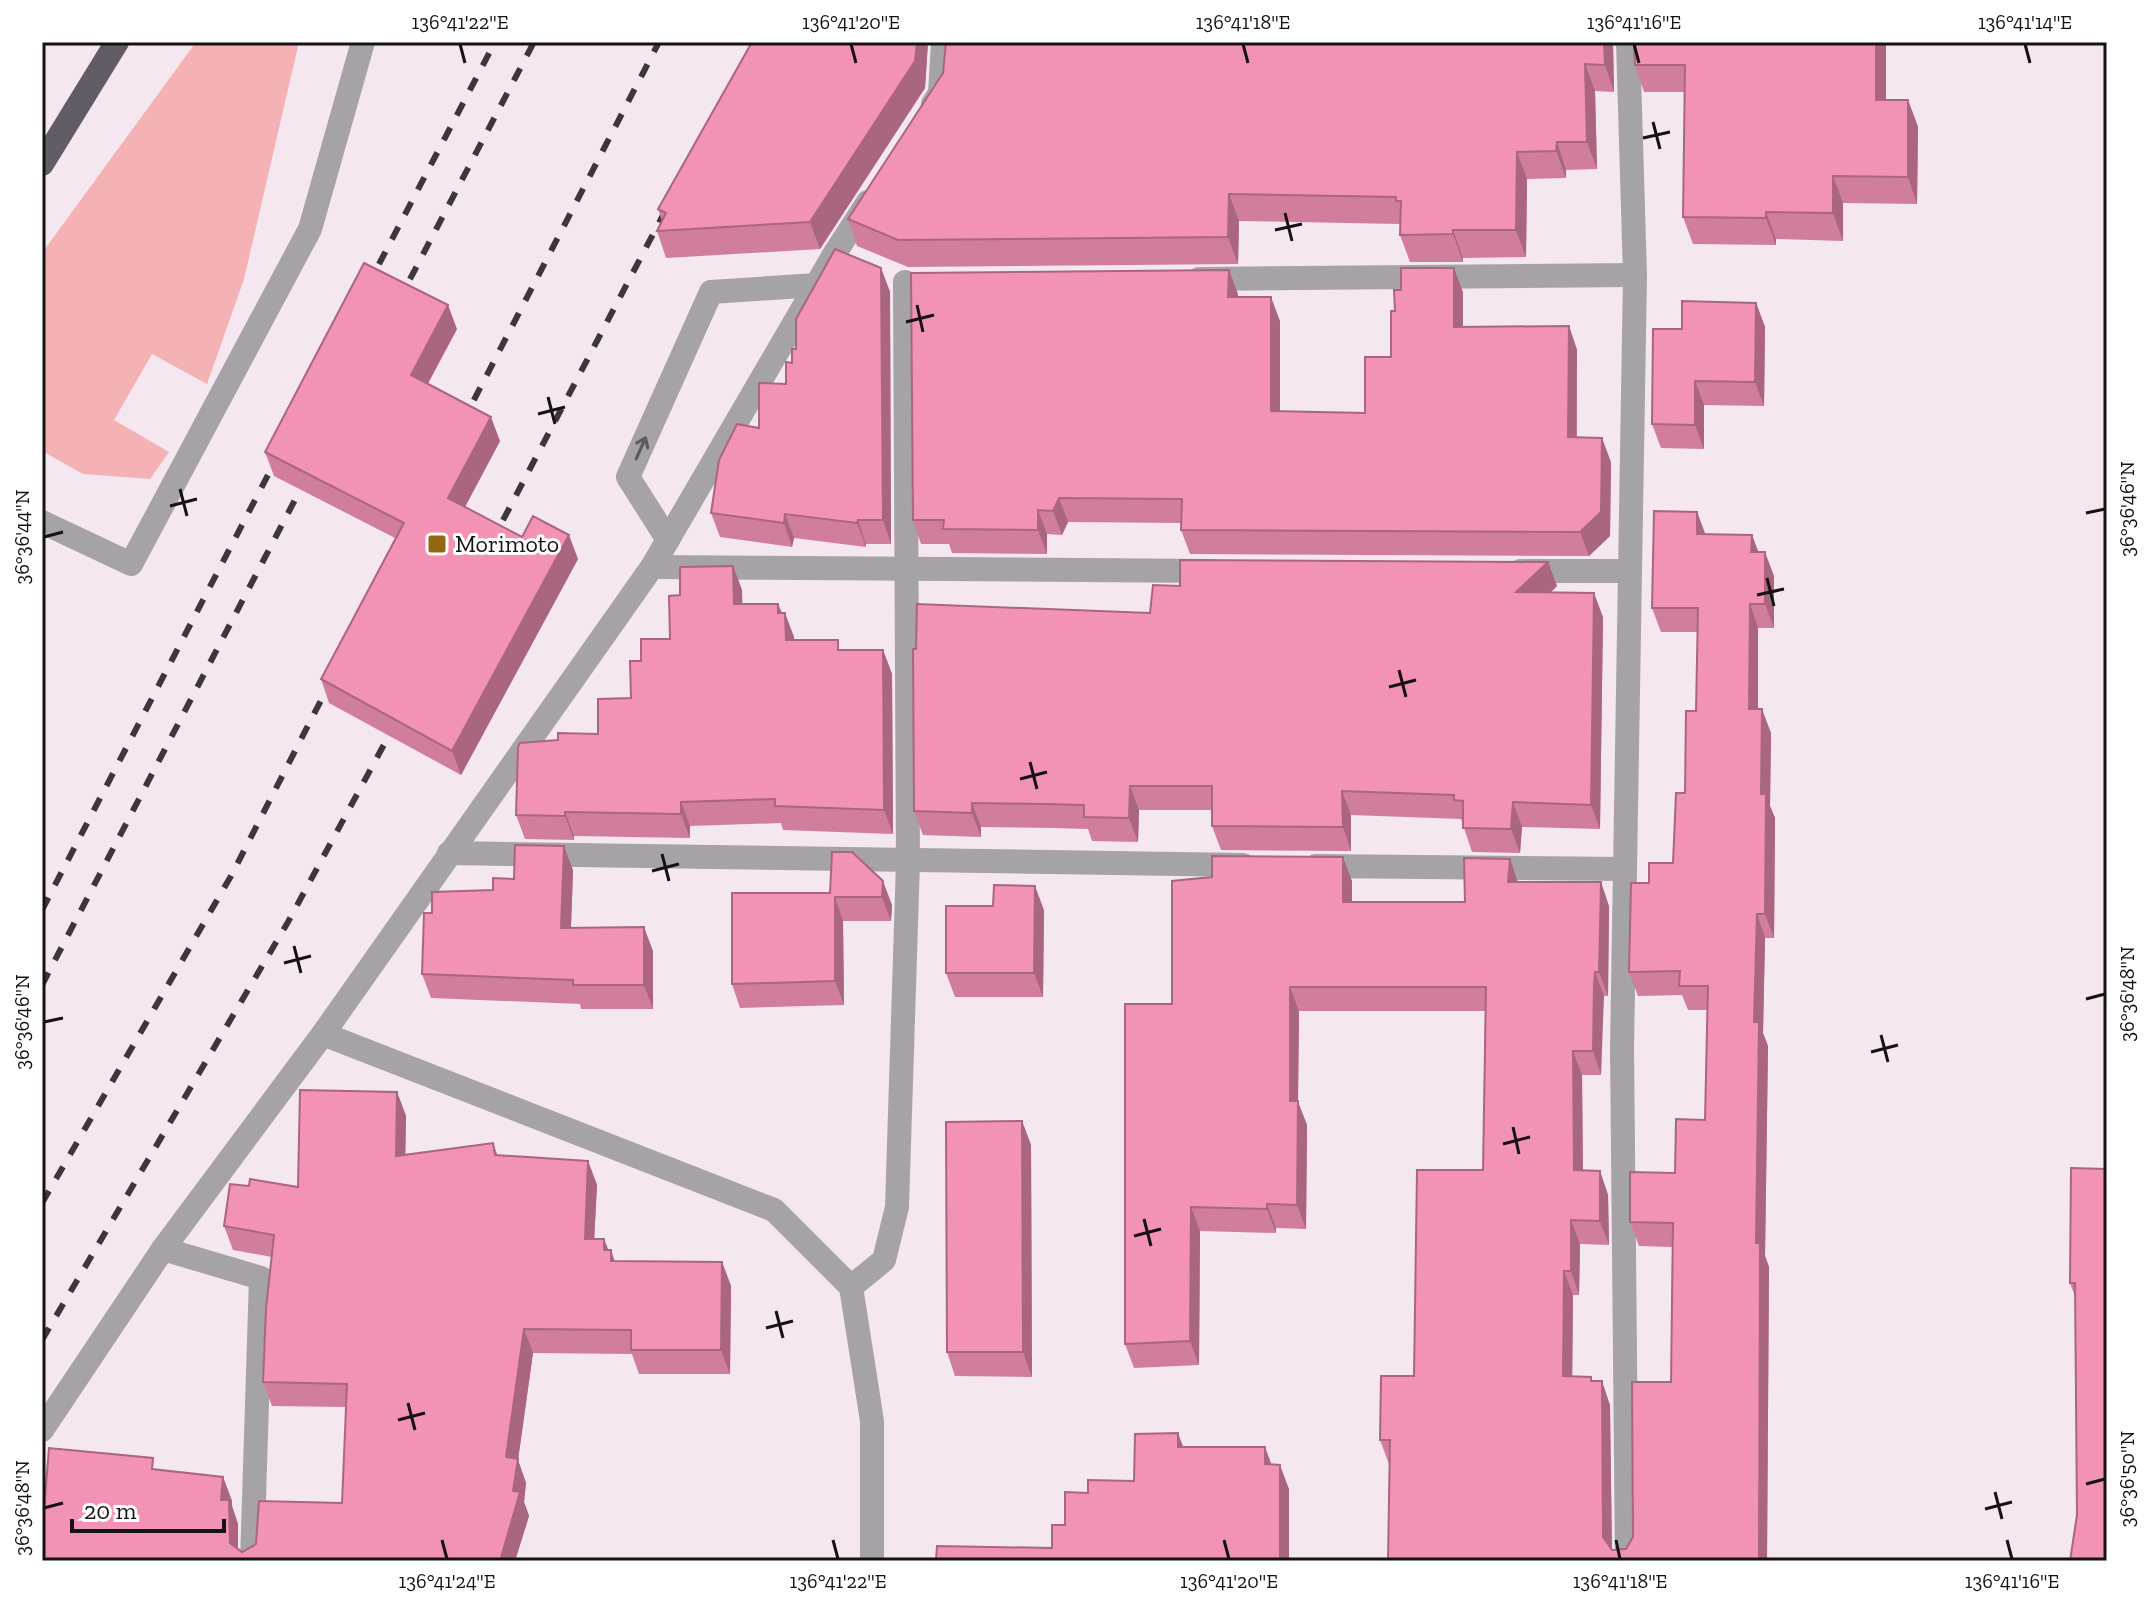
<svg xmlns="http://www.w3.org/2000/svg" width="2149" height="1603" font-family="'Zilla Slab',serif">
<rect width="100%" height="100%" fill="#f4e7f0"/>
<path fill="#f4b2b4" d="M196 42H299L244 279 207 384 152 354 114 420 169 452 150 479 83 474 42 451V253Z"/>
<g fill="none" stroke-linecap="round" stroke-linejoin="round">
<path stroke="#a6a3a7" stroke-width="24" d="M668 540 628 477 711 292 816 285"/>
<g stroke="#a6a3a7" stroke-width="24">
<path d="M933 104 940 93 943 42"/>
<path d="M1199 279 1635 275"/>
<path d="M42 522 131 564 310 229 363 42"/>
<path d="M652 567 1212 571"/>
<path d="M1520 571H1630"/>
<path d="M449 853 1243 865"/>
<path d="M1316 866 1625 869"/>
<path d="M163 1249 261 1278 252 1561"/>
<path d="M851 1287 884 1260 897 1207 908 862 905 282"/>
<path d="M42 1430 163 1249 323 1034 652 567 835 253 868 202"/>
<path d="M1627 1561 1622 1048 1635 275 1628 42"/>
</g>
<path stroke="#a6a3a7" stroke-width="24" d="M323 1034 774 1210 851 1287 872 1421V1561"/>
<path stroke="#625c65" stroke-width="24" d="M42 164 117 42"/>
<g stroke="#3d373a" stroke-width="6" stroke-dasharray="14 14" stroke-linecap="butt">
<path d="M366 289 495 42"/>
<path d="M397 304 534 42"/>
<path d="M461 425 659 42"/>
<path d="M490 545 672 198"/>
<path d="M42 910 282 448"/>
<path d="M42 985 310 471"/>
<path d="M42 1203 231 876 336 671"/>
<path d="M42 1340 288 922 400 715"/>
</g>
</g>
<g fill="#d07e9b">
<path d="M752 42H928L925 88 820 249 666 258 657 231 662 221 658 209Z"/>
<path d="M1613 42 1614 92 1595 91 1597 169 1566 170V178L1527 179 1526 257 1463 258V262H1410L1400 235V224L1239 221 1238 264 908 267 857 246 848 219 943 73Z"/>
<path d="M1634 42H1886V100H1908L1918 127 1917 204 1843 203V241L1776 239V245L1693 244 1683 217 1685 92H1644L1635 65Z"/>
<path d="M881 268 890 292 891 544H866V547L794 538 792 547 720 537 711 513 759 428 786 384 796 349Z"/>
<path d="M1229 270 1237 297 1280 321V411L1365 413 1391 357 1395 311 1463 292V327L1569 326 1577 350V437L1611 462 1610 536 1589 556 1190 554 1181 530V523L1068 522 1062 535 1047 534V554L952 553 949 544H921L913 520Z"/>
<path d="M1756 303 1765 327 1764 406 1704 405V449L1661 448 1652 424 1682 329Z"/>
<path d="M457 329 428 384 500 441 465 507 522 537 578 559 461 775 329 703 321 679 395 538 274 476 265 452Z"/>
<path d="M1697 512 1705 534 1752 535 1758 552 1774 576V628H1758V709L1771 733 1770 806 1775 818 1774 938H1765L1763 1033 1768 1046 1765 1256 1769 1267 1767 1561H1388L1389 1464 1380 1440 1414 1376 1483 1170 1485 1011H1299L1298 1102 1307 1125 1306 1229 1276 1228V1233L1200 1231 1199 1365 1134 1368 1125 1344 1172 1004 1352 881V902H1465L1510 859 1518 882 1609 906 1608 996H1604L1602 1008 1601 1075H1582L1583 1170 1600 1171 1608 1195 1609 1245 1580 1244 1579 1295H1573L1572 1376 1593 1381 1610 1405 1612 1550 1626 1549 1633 1537 1671 1382 1672 1247 1639 1246 1630 1222 1675 1173 1705 1120 1707 1010H1688L1682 995 1638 996 1629 972 1649 883 1673 863 1685 793 1696 711 1698 632H1661L1652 608Z"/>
<path d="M1548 562 1557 586 1550 593 1603 617 1600 829 1522 827 1520 853 1472 852 1461 819 1351 815V851L1221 850 1212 826V810H1139L1138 842 1092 841 1088 829 1053 828 981 827V837L923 835 914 811 1150 613 1180 586Z"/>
<path d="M733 566 742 590V604H778L794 637V640L842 650H883L892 674 893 834 783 830 781 823 690 826V838L574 836V840L525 839 516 815 558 740 598 734 631 698 641 661 670 639 680 595Z"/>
<path d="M832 852 892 905 891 921H843L844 1005 740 1008 732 984 830 893Z"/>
<path d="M573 870 571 928 653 951V1009H581L580 1004 431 998 422 974 432 913 493 890 514 879Z"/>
<path d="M1044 910 1043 997H955L946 973Z"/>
<path d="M397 1092 406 1116 405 1155 493 1143 498 1156 588 1161 597 1185 594 1239 608 1250 615 1261 722 1262 731 1286 730 1374H639L632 1354 533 1353 518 1460 526 1483 524 1502 529 1516 515 1561H42L44 1509 157 1470 223 1477 232 1501V1506L238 1524V1549L242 1552 342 1503 346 1407 272 1406 263 1382 272 1257 233 1250 224 1226 298 1187Z"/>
<path d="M1022 1121 1031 1145 1032 1377 955 1376 947 1352Z"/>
<path d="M2107 1169 2077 1515 2076 1299 2070 1283Z"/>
</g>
<g fill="#a9667e">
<path d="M917 42H928L925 88 820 249 810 222Z"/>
<path d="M1604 42H1613L1614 92 1605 65Z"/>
<path d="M1876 42H1886V127L1876 100Z"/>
<path d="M1585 64 1595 91 1597 169 1587 142Z"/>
<path d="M1908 100 1918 127 1917 204 1908 177Z"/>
<path d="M1557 142 1566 170V178L1556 151Z"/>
<path d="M1517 152 1527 179 1526 257 1516 230Z"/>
<path d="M1833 176 1843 203V241L1833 213Z"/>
<path d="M1229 194 1239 221 1238 264 1228 237Z"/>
<path d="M1766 212 1776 239V245L1766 218Z"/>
<path d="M1453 230 1463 258V262L1453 234Z"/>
<path d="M881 268 890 292 891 544 883 520Z"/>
<path d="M1454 268 1463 292V351L1454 327Z"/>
<path d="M1229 270 1238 294 1237 321 1228 297Z"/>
<path d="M1271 297 1280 321V435L1271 411Z"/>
<path d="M1756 303 1765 327 1764 406 1755 382Z"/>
<path d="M448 305 457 329 419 399 411 375Z"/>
<path d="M1569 326 1577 350 1576 461 1568 437Z"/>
<path d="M1695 381 1704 405V449L1695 425Z"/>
<path d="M491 417 500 441 457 522 448 498Z"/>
<path d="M1602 438 1611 462 1610 536 1589 556 1580 532Z"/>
<path d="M1059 498 1068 522 1062 535 1053 511Z"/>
<path d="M1038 510 1047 534V554L1038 530Z"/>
<path d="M1697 512 1706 536 1697 534Z"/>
<path d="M785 514 794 538 792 547 784 523Z"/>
<path d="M858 520 866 544V547L857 523Z"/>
<path d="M569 535 578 559 461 775 452 751Z"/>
<path d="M1752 535 1761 559 1751 552Z"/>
<path d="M1765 552 1774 576V628L1765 604Z"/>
<path d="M1548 562 1557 586 1525 616 1516 592Z"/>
<path d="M733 566 742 590 743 629 734 604Z"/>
<path d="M1594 593 1603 617 1600 829 1591 805Z"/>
<path d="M778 604 785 624V613L794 637V664L778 613Z"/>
<path d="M1750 604 1758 628V733L1749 709Z"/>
<path d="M883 650 892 674 893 834 884 810Z"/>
<path d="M1762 709 1771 733 1770 806 1775 818 1774 938 1765 914 1761 794Z"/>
<path d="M1130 786 1139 810 1138 842 1129 818Z"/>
<path d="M1342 791 1351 815V851L1343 827Z"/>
<path d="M681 802 690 826V838L681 814Z"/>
<path d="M1513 802 1522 827 1520 853 1511 829Z"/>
<path d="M972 803 981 827V837L972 813Z"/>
<path d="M565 812 574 836V840L565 816Z"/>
<path d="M564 846 573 870 570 952 561 928Z"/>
<path d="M1343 857 1352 881V926L1343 902Z"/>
<path d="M1510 859 1518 883 1508 882Z"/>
<path d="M883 881 892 905 891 921 882 897Z"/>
<path d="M1601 882 1609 906 1608 996 1599 972Z"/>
<path d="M1035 886 1044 910 1043 997 1034 973Z"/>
<path d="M835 897 843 921 844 1005 835 981Z"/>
<path d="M1757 914 1765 938 1763 1033 1768 1046 1765 1256 1769 1267 1767 1561H1759L1754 1022Z"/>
<path d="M644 927 653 951V1009L644 985Z"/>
<path d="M1595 972 1604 996 1601 1075 1593 1051Z"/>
<path d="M1290 987 1299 1011 1298 1102 1307 1125 1306 1229 1297 1205 1290 1101Z"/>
<path d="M1573 1051 1582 1075 1583 1194 1574 1170Z"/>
<path d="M397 1092 406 1116 405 1180 396 1156Z"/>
<path d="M1022 1121 1031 1145 1032 1377 1023 1352Z"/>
<path d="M588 1161 597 1185 593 1263 585 1239Z"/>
<path d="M1600 1171 1608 1195 1609 1245 1600 1221Z"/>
<path d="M1267 1204 1276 1228V1233L1267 1209Z"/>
<path d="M1191 1207 1200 1231 1199 1365 1190 1341Z"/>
<path d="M1571 1220 1580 1244 1579 1295 1571 1271Z"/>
<path d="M604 1239 611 1256V1250L619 1274 604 1250Z"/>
<path d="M722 1262 731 1286 730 1374 721 1350Z"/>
<path d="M1564 1271 1573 1295 1572 1400 1563 1376Z"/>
<path d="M524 1329 533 1353 518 1460 526 1483 524 1502 529 1516 515 1561H500L513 1491 506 1457Z"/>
<path d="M1602 1381 1610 1405 1612 1561 1603 1537Z"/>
<path d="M1178 1433 1187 1457 1178 1447Z"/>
<path d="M1265 1447 1274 1471 1265 1464Z"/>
<path d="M1280 1465 1289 1489V1561L1280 1560Z"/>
<path d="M223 1477 232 1501V1506L238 1524V1561L230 1543 221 1500Z"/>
</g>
<g fill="#f292b4" stroke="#a9667e" stroke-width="2">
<path d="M752 42H917L915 61 810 222 657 231 666 213 658 209Z"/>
<path d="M946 42H1604L1605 65 1585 64 1587 142H1557L1556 151 1517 152 1516 230H1453V234L1400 235 1401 201H1396V197L1229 194 1228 237 898 240 848 219 943 73Z"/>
<path d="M1634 42H1876V100H1908V177L1833 176V213L1766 212V218L1683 217 1685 65H1635Z"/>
<path d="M835 249 881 268 883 520H858L857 523 785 514 784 523 711 513 719 460 737 424 759 428V383L786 384V362L792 363V349H796V319Z"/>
<path d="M364 263 448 305 411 375 491 417 448 498 522 537 533 516 569 535 452 751 321 679 404 523 265 452Z"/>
<path d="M1401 268H1454V327L1569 326 1568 437 1602 438 1601 512 1580 532 1181 530 1182 499 1059 498 1053 511 1038 510V530L943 529 944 520H913L911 273 1229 270 1228 297H1271V411L1365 413V357H1391V311H1395L1394 290H1401Z"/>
<path d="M1682 301 1756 303 1755 382 1695 381V425L1652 424 1653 329H1682Z"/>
<path d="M1654 511 1697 512V534L1752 535 1751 552H1765V604H1750L1749 709H1762L1761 794H1766L1765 914H1757L1754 1022H1759L1756 1243H1760L1759 1561H1388L1390 1440H1380L1381 1376H1414L1417 1170H1483L1486 987H1290V1101H1298L1297 1205 1267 1204V1209L1191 1207 1190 1341 1125 1344V1004H1172V881L1212 877V856L1343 857V902H1465L1464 858 1510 859 1508 882H1601L1599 972H1595L1594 984 1593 1051H1573L1574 1170 1600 1171V1221L1571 1220V1271H1564L1563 1376 1591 1377V1381H1602L1603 1537 1612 1550 1626 1549 1633 1537 1632 1382H1671L1673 1223 1630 1222V1172L1675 1173 1676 1119 1705 1120 1708 986H1679L1680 971 1629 972 1631 883H1649V863H1673L1676 793H1685L1686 711H1696L1698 608H1652Z"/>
<path d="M1180 560 1548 562 1516 592 1594 593 1591 805 1513 802 1511 829 1463 828V801L1454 800V795L1342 791 1343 827 1212 826V786H1130L1129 818 1084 817V805L1044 804 972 803V813L914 811 913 649H916L917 604 1150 613 1153 585 1180 586Z"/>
<path d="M733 566 734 604H778V613H785L786 640H838V650H883L884 810 775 806V799L681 802V814L565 812V816L516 815 518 747 520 743 558 740V733L598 734V699L631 698 630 661H641V639H670L669 596 680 595V567Z"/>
<path d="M515 845 564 846 561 928 644 927V985H573V980L422 974 424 913H432V892L493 890V878L514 879Z"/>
<path d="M832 852H852L883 881 882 897H835V981L732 984V893H830Z"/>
<path d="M994 885 1035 886 1034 973H946V906H993Z"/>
<path d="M300 1090 397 1092 396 1156 493 1143 495 1155 588 1161 585 1239H604V1250H611V1261L722 1262 721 1350H631V1330L524 1329 506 1457 518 1459 513 1491 520 1492 500 1561H42V1509H44L49 1448 153 1458 152 1469 223 1477 221 1500H229L230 1543 242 1552 256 1544 259 1501 342 1503 347 1384 263 1382 266 1309 274 1235 224 1226 230 1184 249 1186 250 1179 298 1187Z"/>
<path d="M1022 1121 1023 1352H947L946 1122Z"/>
<path d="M2071 1168 2107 1169V1561H2070L2077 1515 2075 1283H2070Z"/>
<path d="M1178 1433V1447H1265V1464L1280 1465V1560L936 1561 937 1546 1052 1548V1525H1065V1492L1088 1493V1480L1134 1481 1135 1434Z"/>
</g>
<defs><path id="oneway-shaft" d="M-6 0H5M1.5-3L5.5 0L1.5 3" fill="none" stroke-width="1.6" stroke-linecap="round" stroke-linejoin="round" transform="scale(2)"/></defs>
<use stroke="#5e5a5e" href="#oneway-shaft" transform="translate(641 448) rotate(-66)"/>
<path fill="none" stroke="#161214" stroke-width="3" d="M460 44 465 63M851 44 856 63M1243 44 1248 63M1634 44 1639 63M2025 44 2030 63M1653 122 1660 149M1643 138 1670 132M1285 213 1292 241M1275 230 1302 224M917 305 923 332M906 322 934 315M548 397 555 424M538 414 565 407M180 489 187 516M170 506 197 499M2086 513 2105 509M44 537 63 532M1767 578 1774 606M1757 595 1784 589M1399 670 1406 697M1389 687 1416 680M1030 762 1037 789M1020 779 1047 772M662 854 669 881M652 871 679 864M294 946 301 973M284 963 311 956M2086 999 2105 994M44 1022 63 1018M1881 1035 1888 1062M1871 1052 1898 1045M1513 1127 1519 1154M1503 1144 1530 1137M1144 1219 1151 1246M1134 1236 1161 1229M776 1311 783 1338M766 1328 793 1321M408 1403 415 1430M398 1420 425 1413M2086 1484 2105 1479M1995 1492 2002 1519M44 1508 63 1503M1985 1509 2012 1502M442 1540 447 1559M833 1540 838 1559M1224 1540 1229 1559M1616 1540 1620 1559M2007 1540 2012 1559"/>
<rect fill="#936712" stroke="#fff" stroke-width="3" x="427" y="534" width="20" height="20" rx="4"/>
<g text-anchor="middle" stroke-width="6" stroke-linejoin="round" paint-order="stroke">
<g font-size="24" fill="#161214" stroke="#fff" text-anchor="start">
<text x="455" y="552">Morimoto</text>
</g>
</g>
<rect width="2149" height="1603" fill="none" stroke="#ffffff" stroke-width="88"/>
<path d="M72 1519v12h152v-12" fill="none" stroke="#161214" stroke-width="4"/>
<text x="84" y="1519" font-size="24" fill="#161214" stroke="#ffffff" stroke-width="6" paint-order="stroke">20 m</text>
<rect x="44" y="44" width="2061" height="1515" fill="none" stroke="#161214" stroke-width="3"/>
<g font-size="20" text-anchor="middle" fill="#161214">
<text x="460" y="29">136°41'22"E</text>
<text x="851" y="29">136°41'20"E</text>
<text x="1243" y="29">136°41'18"E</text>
<text x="1634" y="29">136°41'16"E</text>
<text x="2025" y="29">136°41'14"E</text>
<text transform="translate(2127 509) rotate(-90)" y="7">36°36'46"N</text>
<text transform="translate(22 537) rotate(-90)" y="7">36°36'44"N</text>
<text transform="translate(2127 994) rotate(-90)" y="7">36°36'48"N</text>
<text transform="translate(22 1022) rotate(-90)" y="7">36°36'46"N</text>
<text transform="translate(2127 1479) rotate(-90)" y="7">36°36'50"N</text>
<text transform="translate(22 1508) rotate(-90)" y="7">36°36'48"N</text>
<text x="447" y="1588">136°41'24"E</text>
<text x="838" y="1588">136°41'22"E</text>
<text x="1229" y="1588">136°41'20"E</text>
<text x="1620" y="1588">136°41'18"E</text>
<text x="2012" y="1588">136°41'16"E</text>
</g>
</svg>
